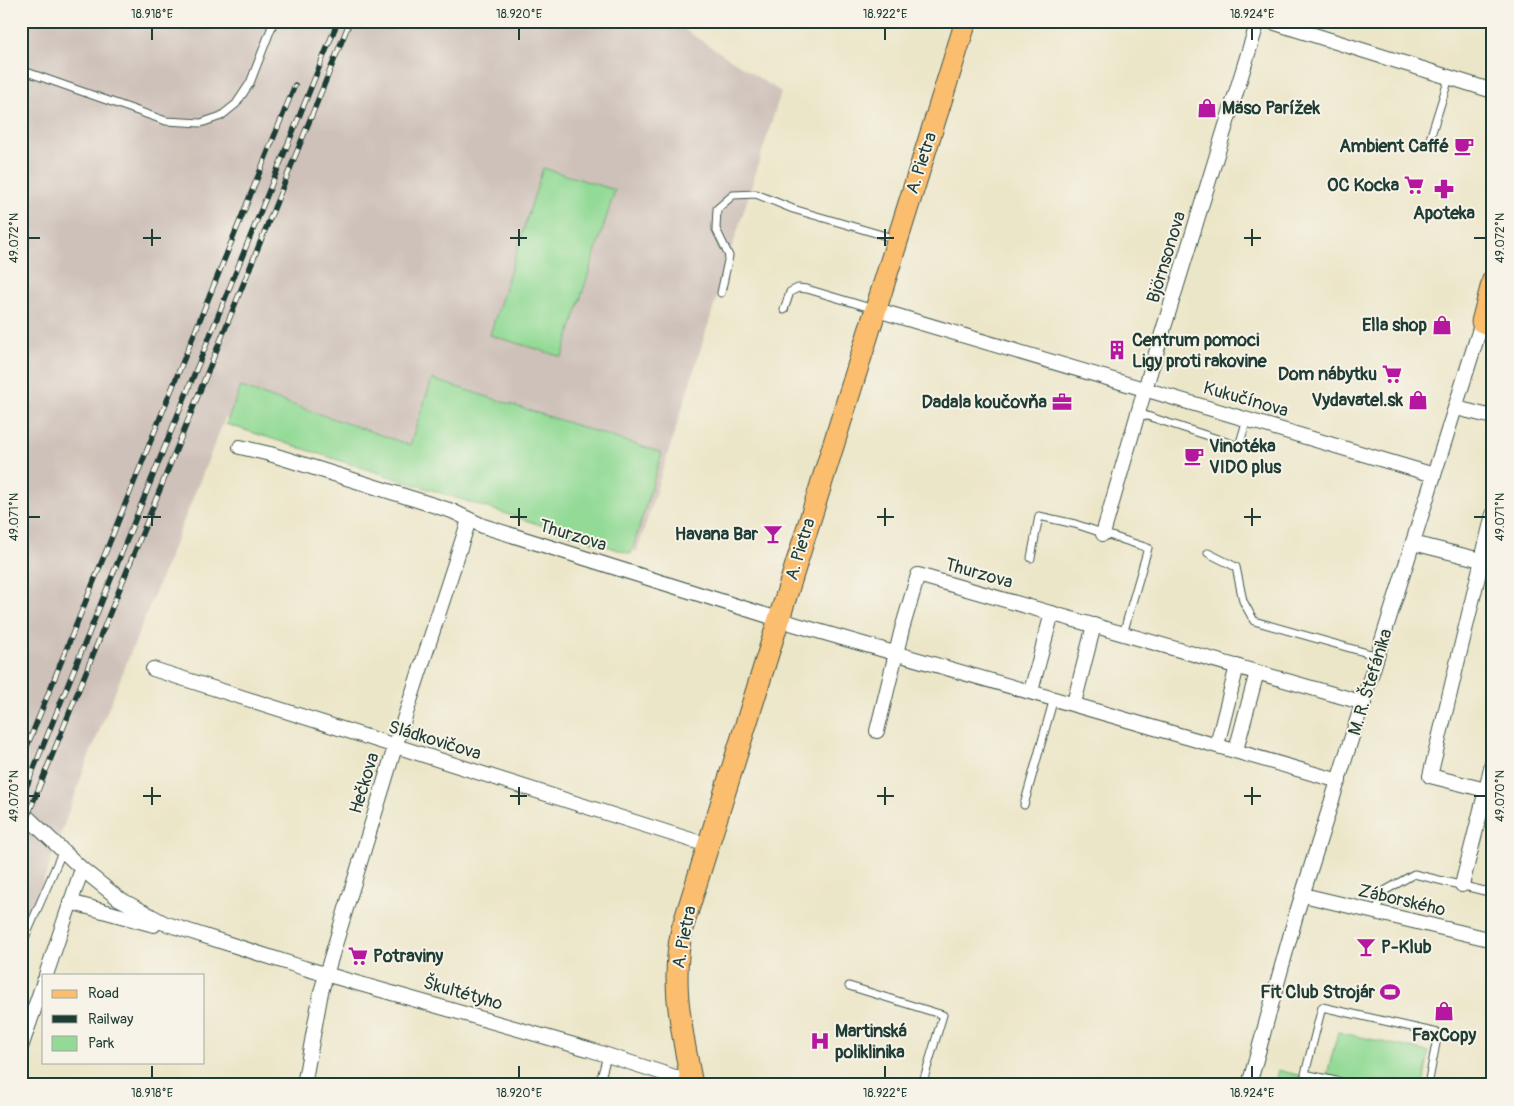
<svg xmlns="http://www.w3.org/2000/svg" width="1514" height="1106" font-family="Pangolin,sans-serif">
<rect width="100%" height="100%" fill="#f7f3e8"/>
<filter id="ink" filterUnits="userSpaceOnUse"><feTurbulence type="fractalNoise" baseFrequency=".02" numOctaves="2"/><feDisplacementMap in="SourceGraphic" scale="10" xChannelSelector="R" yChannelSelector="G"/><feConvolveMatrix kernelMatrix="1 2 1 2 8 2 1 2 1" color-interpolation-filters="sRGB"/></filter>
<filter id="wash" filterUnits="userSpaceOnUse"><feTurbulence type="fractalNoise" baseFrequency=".0096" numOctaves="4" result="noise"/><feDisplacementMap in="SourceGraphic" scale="20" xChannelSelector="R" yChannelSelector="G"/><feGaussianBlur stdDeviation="1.12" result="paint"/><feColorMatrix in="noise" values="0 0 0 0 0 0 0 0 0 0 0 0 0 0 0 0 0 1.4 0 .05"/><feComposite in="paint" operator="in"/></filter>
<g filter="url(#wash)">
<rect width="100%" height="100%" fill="#ece6c9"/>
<path fill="#cec1b9" d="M21 21H671L781 92 637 552 225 418 86 764 21 943Z"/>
<g fill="#92da95" stroke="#588c64">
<path d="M543 168 615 190 562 357 490 335Z"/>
<path d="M432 379 662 453 631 554 226 424 241 387 410 445Z"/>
<path d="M1338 1032 1429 1052 1423 1085H1274L1278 1070 1325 1082Z"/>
</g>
</g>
<g filter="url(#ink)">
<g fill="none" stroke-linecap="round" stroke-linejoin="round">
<defs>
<g id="lane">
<path d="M21 70 166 121 201 123 221 116 236 104 250 83 274 21"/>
<path d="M1428 145 1449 78"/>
<path d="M721 293 729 256 716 229 717 209 733 195 756 194 793 209 896 239"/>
<path d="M784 310 790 292 798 288 807 289 874 309"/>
<path d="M1138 413 1239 446 1247 419"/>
<path d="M1208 553 1236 567 1243 601 1254 621 1378 656"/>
<path d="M1031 558 1039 516 1075 524 1148 548 1123 634"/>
<path d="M1024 805 1054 698"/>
<path d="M1377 913 1381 893 1414 874 1493 893"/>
<path d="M21 947 63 850"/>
<path d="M849 986 943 1015 922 1085"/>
<path d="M599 1085 607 1056"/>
<path d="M1353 1085 1305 1074 1322 1007 1438 1033 1428 1085"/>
</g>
<g id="street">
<path d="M1269 21 1493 91"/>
<path d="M874 309 1434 475"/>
<path d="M1456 408 1493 417"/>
<path d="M240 447 270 454 452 511 483 526 797 625 1339 781"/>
<path d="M1103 534 1145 389 1258 21"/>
<path d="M1413 543 1493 563"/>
<path d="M153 669 707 845"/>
<path d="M1031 691 1052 613"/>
<path d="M1074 703 1094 625"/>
<path d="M877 731 902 629 918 575 1364 703"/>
<path d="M1217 745 1237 666"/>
<path d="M1236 750 1257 672"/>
<path d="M1486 790 1493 760"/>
<path d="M21 811 82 869 118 898 164 923 304 968 588 1049 697 1084"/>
<path d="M1462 885 1486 790 1430 776 1493 514"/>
<path d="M1303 895 1493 940"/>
<path d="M70 902 154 925"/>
<path d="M46 975 82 869"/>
<path d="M21 1047 44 981"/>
<path d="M304 1085 321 992 331 958 395 747 469 520"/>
<path d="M1249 1085 1296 915 1482 322"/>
</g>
<g id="primary">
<path d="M1493 280 1482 322 1493 326"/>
<path d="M692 1085C682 1030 670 985 682 929L966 21"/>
</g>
</defs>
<use href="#lane" stroke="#3e564a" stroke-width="9"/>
<use href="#street" stroke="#3e564a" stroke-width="16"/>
<use href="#primary" stroke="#3e564a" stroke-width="23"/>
<use href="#lane" stroke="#fff" stroke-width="7"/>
<use href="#street" stroke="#fff" stroke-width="14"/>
<use href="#primary" stroke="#fbbd6e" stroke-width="21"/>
<defs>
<g id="rail">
<path d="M21 761 295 85"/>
<path d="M21 800 338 21"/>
<path d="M21 832 350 21"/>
</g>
</defs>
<use href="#rail" stroke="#1f3d34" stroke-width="5.5"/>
<use href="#rail" stroke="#f7f3e8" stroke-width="4" stroke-dasharray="11" stroke-linecap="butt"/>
</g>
</g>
<path fill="none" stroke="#1f3d34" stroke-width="2" d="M152 28V40M519 28V40M885 28V40M1252 28V40M152 229V246M519 229V246M885 229V246M1252 229V246M28 238H40M143 238H161M510 238H527M877 238H894M1244 238H1261M1474 238H1486M152 508V526M519 508V526M885 508V526M1252 508V526M28 517H40M143 517H161M510 517H527M877 517H894M1244 517H1261M1474 517H1486M152 787V805M519 787V805M885 787V805M1252 787V805M28 796H40M143 796H161M510 796H527M877 796H894M1244 796H1261M1474 796H1486M152 1066V1078M519 1066V1078M885 1066V1078M1252 1066V1078"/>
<defs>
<symbol id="shop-bare" viewBox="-9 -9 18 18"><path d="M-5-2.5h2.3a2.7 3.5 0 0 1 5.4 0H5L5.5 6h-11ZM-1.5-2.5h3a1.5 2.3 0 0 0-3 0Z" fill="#b5179e" stroke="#f7f3e8" stroke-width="2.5" paint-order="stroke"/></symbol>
<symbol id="cafe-bare" viewBox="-9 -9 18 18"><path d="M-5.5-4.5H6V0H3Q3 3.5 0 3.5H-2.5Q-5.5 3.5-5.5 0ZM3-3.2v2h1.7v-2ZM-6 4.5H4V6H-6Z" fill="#b5179e" stroke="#f7f3e8" stroke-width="2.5" paint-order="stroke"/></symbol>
<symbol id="supermarket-bare" viewBox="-9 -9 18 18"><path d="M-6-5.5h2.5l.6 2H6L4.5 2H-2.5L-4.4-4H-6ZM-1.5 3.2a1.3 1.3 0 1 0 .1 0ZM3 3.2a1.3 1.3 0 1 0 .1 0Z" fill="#b5179e" stroke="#f7f3e8" stroke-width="2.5" paint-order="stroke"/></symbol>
<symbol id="pharmacy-bare" viewBox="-9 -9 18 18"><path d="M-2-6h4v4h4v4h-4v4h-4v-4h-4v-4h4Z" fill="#b5179e" stroke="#f7f3e8" stroke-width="2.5" paint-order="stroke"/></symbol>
<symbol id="building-bare" viewBox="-9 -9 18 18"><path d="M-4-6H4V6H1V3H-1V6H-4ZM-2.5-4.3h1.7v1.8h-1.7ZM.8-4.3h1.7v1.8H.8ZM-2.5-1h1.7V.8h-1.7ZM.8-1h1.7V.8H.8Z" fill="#b5179e" stroke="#f7f3e8" stroke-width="2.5" paint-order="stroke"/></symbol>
<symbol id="office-bare" viewBox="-9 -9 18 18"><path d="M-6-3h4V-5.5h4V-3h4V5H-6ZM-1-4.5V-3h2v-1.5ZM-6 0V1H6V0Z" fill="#b5179e" stroke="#f7f3e8" stroke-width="2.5" paint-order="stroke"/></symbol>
<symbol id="bar-bare" viewBox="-9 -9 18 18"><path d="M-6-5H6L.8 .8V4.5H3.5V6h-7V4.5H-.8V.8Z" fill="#b5179e" stroke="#f7f3e8" stroke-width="2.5" paint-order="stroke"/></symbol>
<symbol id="stadium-bare" viewBox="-9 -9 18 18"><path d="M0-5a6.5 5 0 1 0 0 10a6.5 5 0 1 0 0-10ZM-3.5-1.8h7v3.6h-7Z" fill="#b5179e" stroke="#f7f3e8" stroke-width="2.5" paint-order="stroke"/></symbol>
<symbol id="hospital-bare" viewBox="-9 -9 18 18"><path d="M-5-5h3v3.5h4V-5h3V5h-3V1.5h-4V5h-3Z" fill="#b5179e" stroke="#f7f3e8" stroke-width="2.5" paint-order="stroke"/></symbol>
</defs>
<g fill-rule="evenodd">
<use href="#shop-bare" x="1193" y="94" width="28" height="28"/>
<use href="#cafe-bare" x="1450" y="132" width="28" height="28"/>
<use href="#supermarket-bare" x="1400" y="171" width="28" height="28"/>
<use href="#pharmacy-bare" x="1430" y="175" width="28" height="28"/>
<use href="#shop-bare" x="1428" y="311" width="28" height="28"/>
<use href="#building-bare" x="1103" y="336" width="28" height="28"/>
<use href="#supermarket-bare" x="1378" y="360" width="28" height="28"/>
<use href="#shop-bare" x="1404" y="386" width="28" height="28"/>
<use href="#office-bare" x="1048" y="388" width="28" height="28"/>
<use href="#cafe-bare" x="1180" y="442" width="28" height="28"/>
<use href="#bar-bare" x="759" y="520" width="28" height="28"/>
<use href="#bar-bare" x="1352" y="933" width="28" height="28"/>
<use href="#supermarket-bare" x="344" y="942" width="28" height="28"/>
<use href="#stadium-bare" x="1376" y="978" width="28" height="28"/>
<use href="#shop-bare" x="1430" y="997" width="28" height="28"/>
<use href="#hospital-bare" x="806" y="1027" width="28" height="28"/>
</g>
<g text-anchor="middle" stroke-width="4" stroke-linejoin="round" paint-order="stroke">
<g font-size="18" font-weight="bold" fill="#1f3d34" stroke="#f7f3e8" text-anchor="end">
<text x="1222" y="114" text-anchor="start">Mäso Parížek</text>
<text x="1449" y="152">Ambient Caffé</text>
<text x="1399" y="191">OC Kocka</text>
<text x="1444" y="219" text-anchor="middle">Apoteka</text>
<text x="1427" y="331">Ella shop</text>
<text x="1132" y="346" text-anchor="start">Centrum pomoci<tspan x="1132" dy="21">Ligy proti rakovine</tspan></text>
<text x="1377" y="380">Dom nábytku</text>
<text x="1403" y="406">Vydavatel.sk</text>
<text x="1047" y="408">Dadala koučovňa</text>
<text x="1209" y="452" text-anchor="start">Vinotéka<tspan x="1209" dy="21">VIDO plus</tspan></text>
<text x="758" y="540">Havana Bar</text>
<text x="1381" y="953" text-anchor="start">P-Klub</text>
<text x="373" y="962" text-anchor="start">Potraviny</text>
<text x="1375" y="998">Fit Club Strojár</text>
<text x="835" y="1037" text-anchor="start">Martinská<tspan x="835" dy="21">poliklinika</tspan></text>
<text x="1444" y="1041" text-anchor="middle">FaxCopy</text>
</g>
<g font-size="18" fill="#1f3d34" stroke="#f7f3e8">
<text transform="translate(921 163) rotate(-72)" y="6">A. Pietra</text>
<text transform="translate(1166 257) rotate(-73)" y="6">Björnsonova</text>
<text transform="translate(1246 399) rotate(16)" y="6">Kukučínova</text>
<text transform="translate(573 535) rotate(17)" y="6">Thurzova</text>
<text transform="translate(800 549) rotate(-73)" y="6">A. Pietra</text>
<text transform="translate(979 573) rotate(16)" y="6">Thurzova</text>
<text transform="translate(1370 682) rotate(-73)" y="6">M. R. Štefánika</text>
<text transform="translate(435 740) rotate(17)" y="6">Sládkovičova</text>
<text transform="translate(364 783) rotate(-73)" y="6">Hečkova</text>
<text transform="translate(1402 900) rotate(13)" y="6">Záborského</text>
<text transform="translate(684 937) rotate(-79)" y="6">A. Pietra</text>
<text transform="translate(463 993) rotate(16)" y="6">Škultétyho</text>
</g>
</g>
<rect width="1514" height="1106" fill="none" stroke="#f7f3e8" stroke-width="55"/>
<rect x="42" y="974" width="162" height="90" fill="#f7f3e8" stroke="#a1aaa0"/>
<rect x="52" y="990" width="25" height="8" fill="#fbbd6e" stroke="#a1aaa0"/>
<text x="88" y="998" font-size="15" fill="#1f3d34">Road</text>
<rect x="52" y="1015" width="25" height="8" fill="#1f3d34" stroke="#a1aaa0"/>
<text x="88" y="1024" font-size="15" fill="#1f3d34">Railway</text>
<rect x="52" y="1036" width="25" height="15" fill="#92da95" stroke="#a1aaa0"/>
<text x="88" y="1048" font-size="15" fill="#1f3d34">Park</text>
<rect x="28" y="28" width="1458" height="1050" fill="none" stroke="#1f3d34" stroke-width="2"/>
<g font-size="12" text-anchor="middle" fill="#1f3d34">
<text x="152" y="18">18.918°E</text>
<text x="519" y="18">18.920°E</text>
<text x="885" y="18">18.922°E</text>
<text x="1252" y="18">18.924°E</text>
<text transform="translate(14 238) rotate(-90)" y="4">49.072°N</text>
<text transform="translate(1500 238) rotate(-90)" y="4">49.072°N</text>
<text transform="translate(14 517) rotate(-90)" y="4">49.071°N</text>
<text transform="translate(1500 517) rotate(-90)" y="4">49.071°N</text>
<text transform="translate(14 796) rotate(-90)" y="4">49.070°N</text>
<text transform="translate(1500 796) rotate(-90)" y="4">49.070°N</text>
<text x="152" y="1097">18.918°E</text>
<text x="519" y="1097">18.920°E</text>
<text x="885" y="1097">18.922°E</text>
<text x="1252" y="1097">18.924°E</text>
</g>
</svg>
